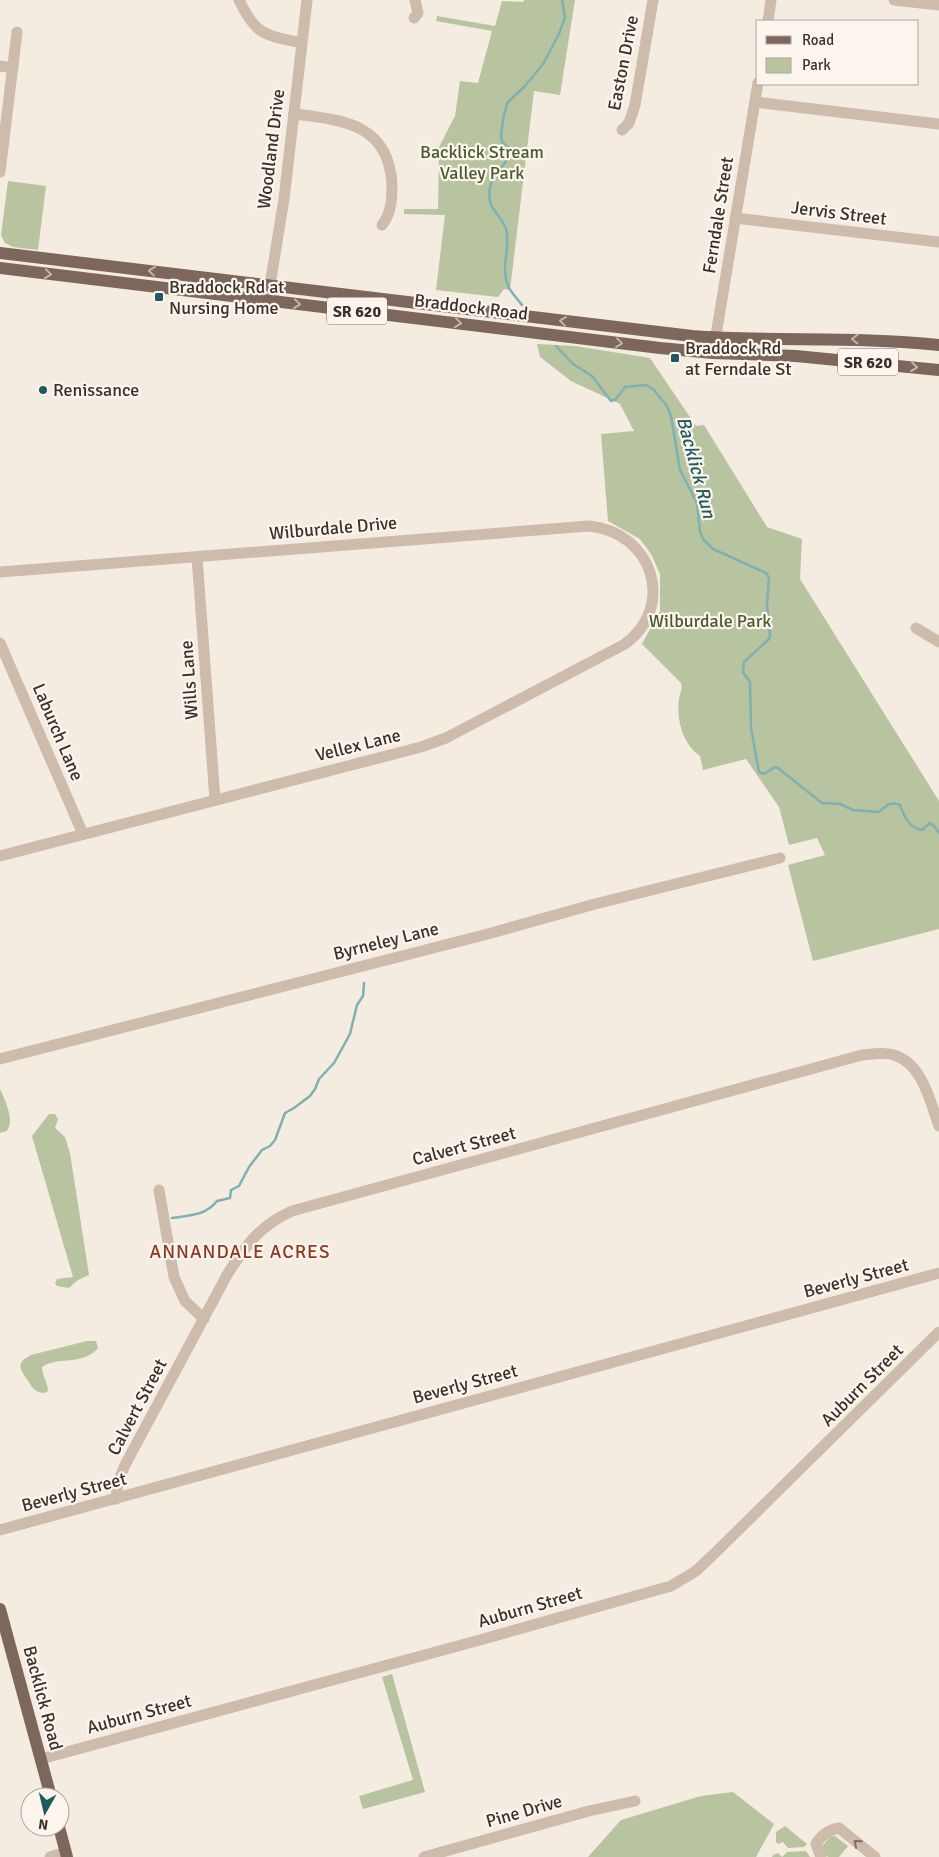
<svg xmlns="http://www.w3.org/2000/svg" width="939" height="1857" font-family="Signika,sans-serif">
<rect width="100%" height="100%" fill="#f4ebe1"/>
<g fill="#b8c4a0">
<path d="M524 0H575L560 95 534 91 510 290 504 289 498 297 436 290 445 215 404 214V209H438L439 147 455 116 460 81 478 83 492 31 436 21 437 16 495 26 502 1 523 2Z"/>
<path d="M8 181 46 186 38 250 13 247 5 243 1 235Z"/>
<path d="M537 344 575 346 650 358 696 426 704 425 767 527 802 539 800 579 939 801V929L813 961 788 865 825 855 817 838 789 845 779 807 746 759 703 770 700 756C683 745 676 719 679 699 680 692 683 690 681 683L642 644 660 611V574L651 554 640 539 608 521 601 434 634 431 620 404 571 381 540 357Z"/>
<path d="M0 1089C5 1100 15 1120 7 1131L0 1133Z"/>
<path d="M49 1114H55L58 1119 55 1128 65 1137 70 1153 89 1275 78 1280 69 1288 57 1286 55 1283 57 1279 73 1277 32 1136Z"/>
<path d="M87 1341H96L98 1348C83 1366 57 1356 42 1367 42 1376 48 1382 48 1391L44 1393C34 1392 33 1388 28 1381 20 1369 15 1363 31 1355Z"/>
<path d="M392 1674 425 1792 363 1809 359 1796 413 1780 382 1677Z"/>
<path d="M733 1792 774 1824 756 1857H588L621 1820 701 1796Z"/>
<path d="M785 1826 807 1844 804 1847 788 1848 783 1842 778 1844 776 1842V1832Z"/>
<path d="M835 1836 848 1846 839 1857H828L823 1852V1845L830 1837Z"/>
<path d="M806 1851 810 1857H772L773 1855 778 1853 782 1857 787 1852Z"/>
</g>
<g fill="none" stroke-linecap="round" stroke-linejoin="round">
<g stroke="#7fb0b2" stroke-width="2.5">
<path d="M522 305C517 298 509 291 507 283 501 265 511 247 506 229 500 212 486 210 490 187 493 172 508 165 511 150L502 142 501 134 504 114 508 102 525 86 543 64 559 34 565 17 562 0"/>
<path d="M556 346 573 364 592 376 611 401 616 399 625 387 646 385 653 389 667 406 671 416 680 470 697 503 700 532 703 539 713 549 766 573 769 578 767 605 770 636 769 639 744 662 743 672 750 682 751 728 759 772 764 774 775 767 778 768 822 803 840 804 853 810 879 812C887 805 890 801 900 805 904 816 909 828 922 830L930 823 934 826 939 833"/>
<path d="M172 1218C190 1215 205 1216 217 1201L230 1198 231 1190 239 1186 249 1167 262 1150 270 1146 275 1140 285 1113 294 1108 310 1096 315 1089 319 1079 334 1063 350 1034 357 1005 363 996 364 983"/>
</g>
<g stroke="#cdbbac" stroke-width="11">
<path d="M239 0C256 36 265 35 302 43"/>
<path d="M894 0 939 5"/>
<path d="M414 18 418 13 415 0"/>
<path d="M768 21 771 0"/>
<path d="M0 66 13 68"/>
<path d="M755 102 939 124"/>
<path d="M294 114C342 120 389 123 392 185 392 200 391 214 382 225"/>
<path d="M622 130 629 123 635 105 653 0"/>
<path d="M0 172 17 32"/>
<path d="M735 218 939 242"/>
<path d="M275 301 270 285 284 199 307 0"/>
<path d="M713 353 758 83"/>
<path d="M197 557 215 800"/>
<path d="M0 572 589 526C652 532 677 605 625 644L446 738 421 747 0 856"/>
<path d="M916 628 939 642"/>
<path d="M0 643 83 834"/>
<path d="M0 1059 484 935 595 904 780 858"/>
<path d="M159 1190 174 1277 185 1301 204 1319"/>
<path d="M116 1499 118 1482 125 1465 227 1275C246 1245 259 1226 292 1211L862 1055C873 1054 884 1052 894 1055 923 1064 930 1102 939 1126"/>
<path d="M0 1530 939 1273"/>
<path d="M41 1759 469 1643 671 1586 696 1571 715 1553 939 1332"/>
<path d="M50 1857 66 1852"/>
<path d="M424 1857 589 1811 635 1801"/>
<path d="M821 1857 816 1844C821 1835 829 1830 839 1828L875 1857"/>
</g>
<g stroke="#7d675c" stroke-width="12">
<path d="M0 253 692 336C774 342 856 336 939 345"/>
<path d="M0 268 660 348 713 353 796 356 939 370"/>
<path d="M0 1609 51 1797"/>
<path d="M59 1827 67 1857"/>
</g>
</g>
<defs><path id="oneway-chevron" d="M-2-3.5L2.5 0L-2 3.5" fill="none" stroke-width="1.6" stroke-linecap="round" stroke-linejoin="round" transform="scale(1.25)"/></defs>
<g stroke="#c2b5ac">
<use href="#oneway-chevron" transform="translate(152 271) rotate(-174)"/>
<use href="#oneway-chevron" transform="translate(48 274) rotate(7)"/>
<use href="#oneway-chevron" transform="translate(297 304) rotate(7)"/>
<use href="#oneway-chevron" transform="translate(563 321) rotate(-173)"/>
<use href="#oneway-chevron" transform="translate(458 323) rotate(7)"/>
<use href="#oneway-chevron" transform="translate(855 339) rotate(-179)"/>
<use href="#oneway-chevron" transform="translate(619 343) rotate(7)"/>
<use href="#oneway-chevron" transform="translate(914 367) rotate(6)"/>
</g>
<use stroke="#7d6f65" href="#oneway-chevron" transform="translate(857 1843) rotate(-140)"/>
<g fill="#1f5a5e" stroke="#fbf5ee" stroke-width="2">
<rect x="154" y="292" width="10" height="10" rx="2.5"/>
<rect x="670" y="353" width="10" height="10" rx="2.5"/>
<circle cx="43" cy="390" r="5"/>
</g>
<g text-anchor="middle" stroke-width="4.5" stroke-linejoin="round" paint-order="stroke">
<g fill="#fbf5ee" stroke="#756b66" stroke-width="1">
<rect x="327" y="297.5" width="60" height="27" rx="4"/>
<rect x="838" y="348.5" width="60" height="27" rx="4"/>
</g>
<g font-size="16" font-weight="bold" fill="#3b302b">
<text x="357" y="317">SR 620</text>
<text x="868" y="368">SR 620</text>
</g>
<g font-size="18" fill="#3b302b" stroke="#fbf5ee">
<text transform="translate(623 63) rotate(-79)" y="6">Easton Drive</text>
<text transform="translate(271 149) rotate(-83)" y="6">Woodland Drive</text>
<text transform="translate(839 213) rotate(7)" y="6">Jervis Street</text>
<text transform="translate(718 215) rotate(-81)" y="6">Ferndale Street</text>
<text transform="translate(471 307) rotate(7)" y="6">Braddock Road</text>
<text transform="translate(333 528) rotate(-5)" y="6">Wilburdale Drive</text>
<text transform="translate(189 680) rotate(-94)" y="6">Wills Lane</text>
<text transform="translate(58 732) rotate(67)" y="6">Laburch Lane</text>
<text transform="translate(358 745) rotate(-14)" y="6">Vellex Lane</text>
<text transform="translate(386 941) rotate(-14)" y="6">Byrneley Lane</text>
<text transform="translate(464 1146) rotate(-15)" y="6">Calvert Street</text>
<text transform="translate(856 1278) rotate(-15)" y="6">Beverly Street</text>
<text transform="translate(465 1384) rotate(-15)" y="6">Beverly Street</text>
<text transform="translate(862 1385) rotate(-45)" y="6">Auburn Street</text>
<text transform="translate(137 1407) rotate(-62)" y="6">Calvert Street</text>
<text transform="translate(74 1492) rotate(-15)" y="6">Beverly Street</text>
<text transform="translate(530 1607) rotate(-16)" y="6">Auburn Street</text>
<text transform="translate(43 1698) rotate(75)" y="6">Backlick Road</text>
<text transform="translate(139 1714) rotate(-15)" y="6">Auburn Street</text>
<text transform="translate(524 1811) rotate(-16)" y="6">Pine Drive</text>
</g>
<g font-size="18" fill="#4a5a2e" stroke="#fbf5ee">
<text x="482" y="158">Backlick Stream<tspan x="482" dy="21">Valley Park</tspan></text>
<text x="710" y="627">Wilburdale Park</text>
</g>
<g font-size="18" fill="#3b302b" stroke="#fbf5ee" text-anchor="start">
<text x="169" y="293">Braddock Rd at<tspan x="169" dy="21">Nursing Home</tspan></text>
<text x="685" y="354">Braddock Rd<tspan x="685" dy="21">at Ferndale St</tspan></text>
<text x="53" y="396">Renissance</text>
</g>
<g font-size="19" font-style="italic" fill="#1f5a5e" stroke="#fbf5ee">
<text transform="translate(697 467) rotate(75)" y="7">Backlick Run</text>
</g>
<g font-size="19" letter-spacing="1" fill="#8c3b22" stroke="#fbf5ee">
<text x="240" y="1258">ANNANDALE ACRES</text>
</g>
</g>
<rect x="756" y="20" width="162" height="65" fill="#fbf5ee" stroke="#aea6a0"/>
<rect x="766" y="36" width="25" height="8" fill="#7d675c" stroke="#aea6a0"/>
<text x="802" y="45" font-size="15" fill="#3b302b">Road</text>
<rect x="766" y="58" width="25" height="15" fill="#b8c4a0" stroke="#aea6a0"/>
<text x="802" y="70" font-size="15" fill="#3b302b">Park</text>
<g transform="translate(45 1812) rotate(188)"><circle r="24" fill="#fbf5ee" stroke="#aea6a0"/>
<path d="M0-4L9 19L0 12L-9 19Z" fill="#1f5a5e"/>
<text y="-8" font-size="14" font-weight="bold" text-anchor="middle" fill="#3b302b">N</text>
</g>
</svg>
